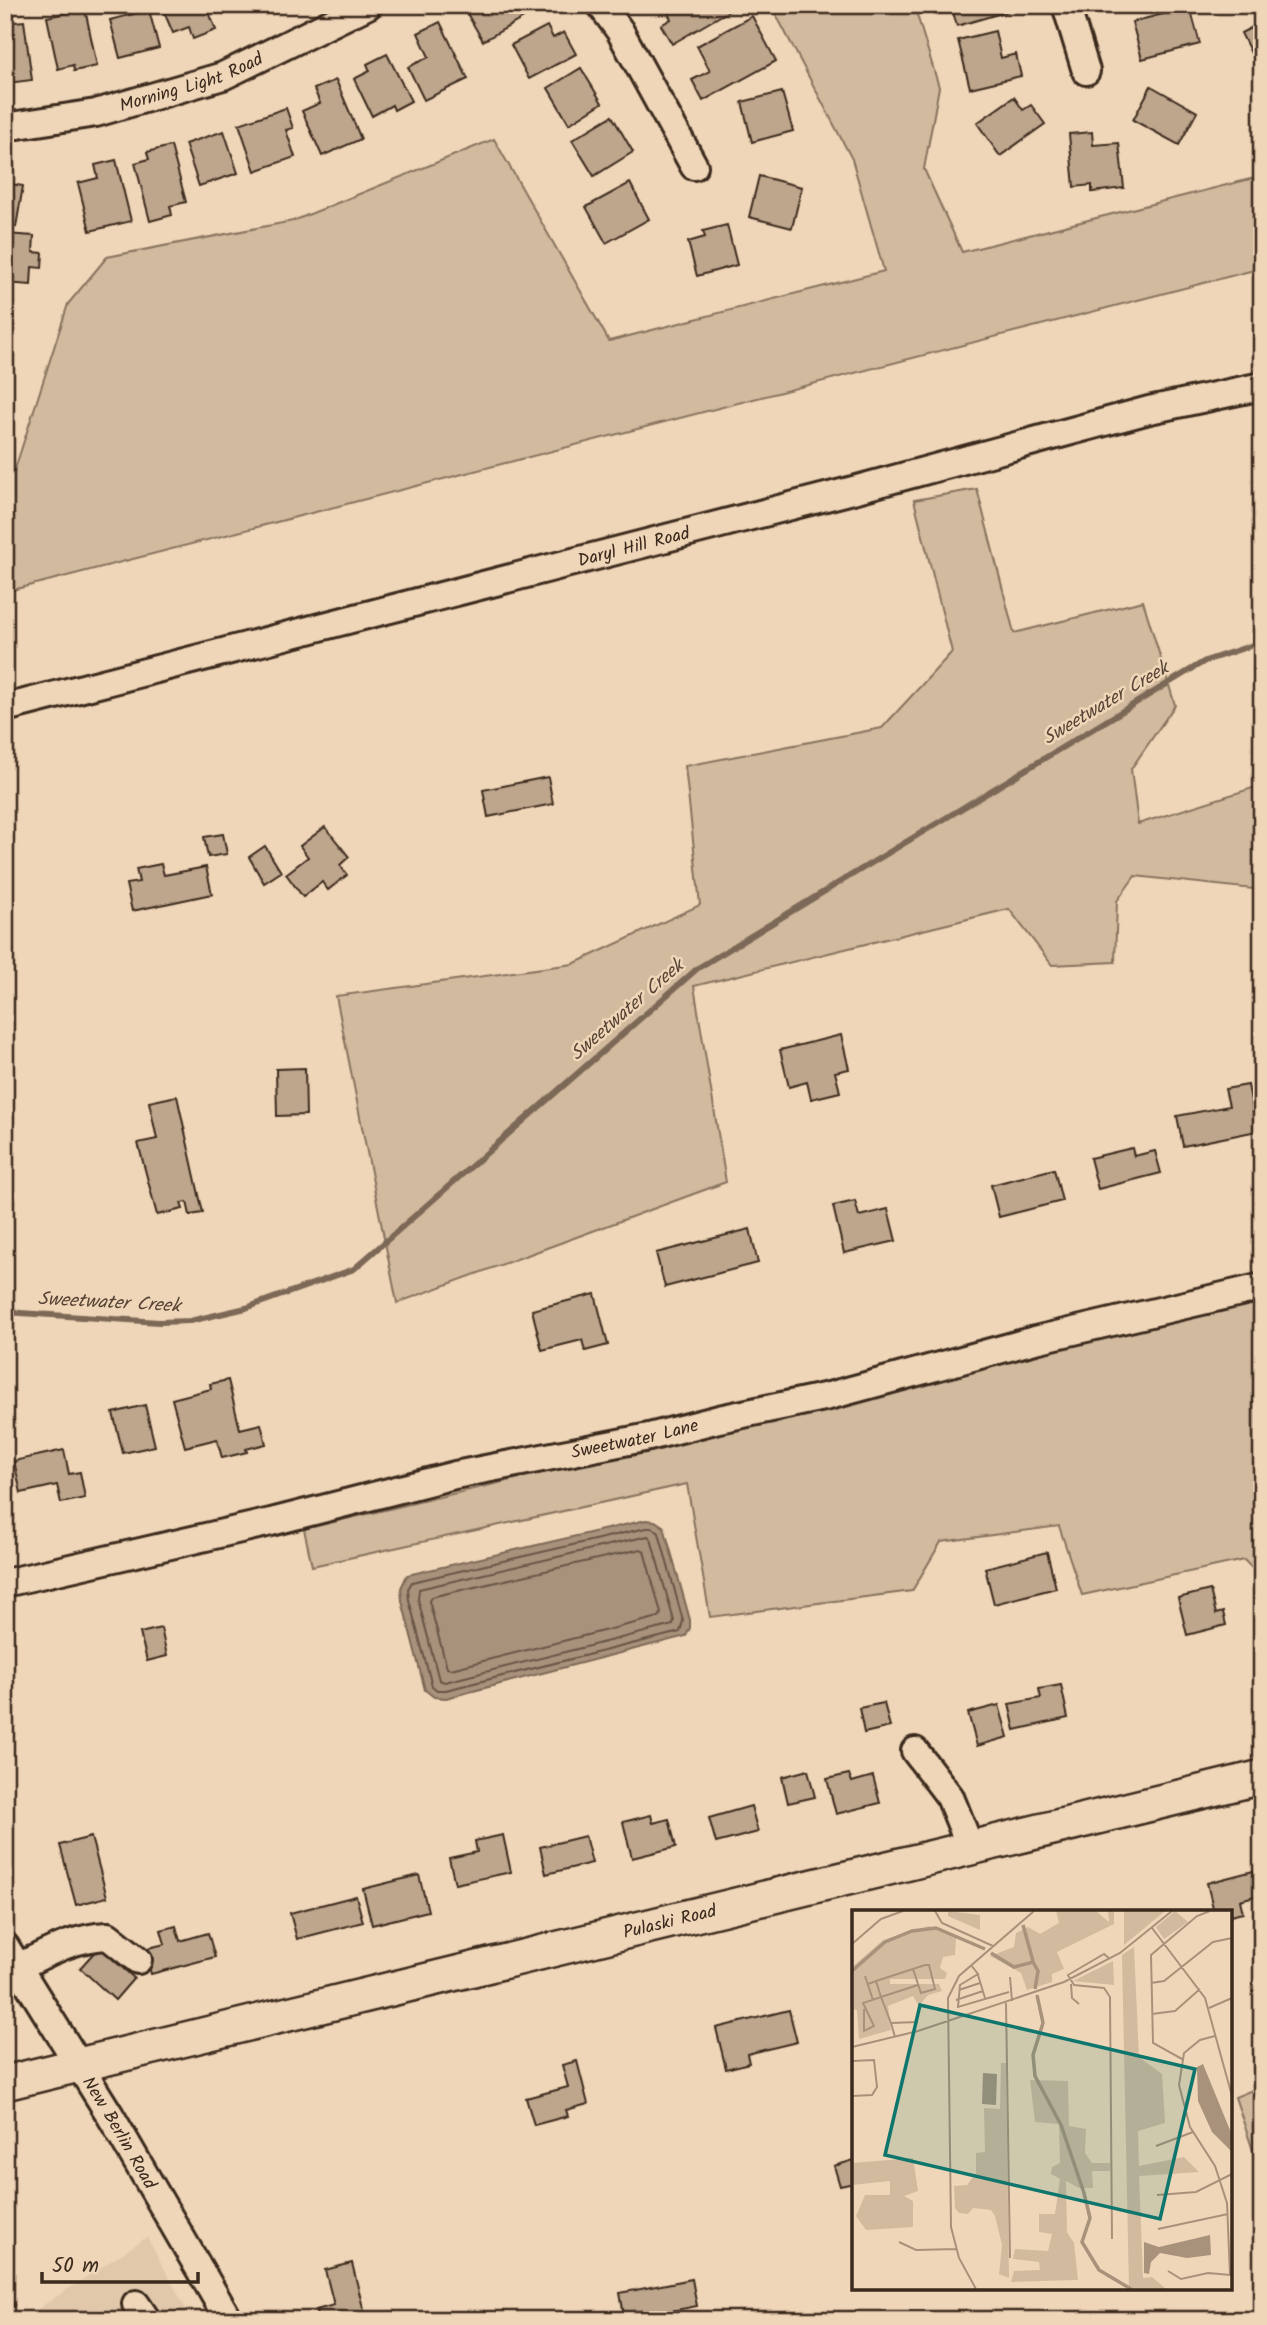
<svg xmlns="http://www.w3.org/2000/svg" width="1267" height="2325" font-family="Kalam,sans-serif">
<rect width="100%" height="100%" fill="#f0d6b8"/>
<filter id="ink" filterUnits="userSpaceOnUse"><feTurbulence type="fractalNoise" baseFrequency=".0143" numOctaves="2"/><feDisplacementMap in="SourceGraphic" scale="14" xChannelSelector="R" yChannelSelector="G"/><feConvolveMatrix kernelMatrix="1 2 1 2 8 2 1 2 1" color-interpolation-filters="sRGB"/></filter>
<g filter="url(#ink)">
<g fill="#e1c8ab">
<path d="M5 2005 10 2013 13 2028 5 2050Z"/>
<path d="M147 2237 192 2320H21Z"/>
</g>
<g fill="#d2ba9f" stroke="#86725e" stroke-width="2">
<path d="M771 5H914L939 87 924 169 962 252 1262 176V268L5 592V474L14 472 68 304 107 257 293 221 494 139 609 341 884 271 852 159Z"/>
<path d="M977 489 1014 633 1143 601 1175 705 1131 769 1138 824 1262 785V890L1135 876 1117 901 1115 962 1052 965 1009 909 694 986 726 1182 397 1303 336 996 573 964 700 905 685 766 882 728 952 652 914 500Z"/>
<path d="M1262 1298V1578L1244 1560 1082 1595 1059 1526 941 1542 912 1591 710 1617 687 1484 312 1566 304 1529 927 1382Z"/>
<path d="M1262 2086V2177L1235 2097Z"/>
</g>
<path fill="#a8927c" stroke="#7c6856" stroke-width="2" d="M646 1520 655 1521 664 1527 690 1620V1628L686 1636 446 1698 434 1697 425 1690 402 1601 401 1588 407 1575Z"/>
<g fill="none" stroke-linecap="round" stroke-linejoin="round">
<g stroke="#675444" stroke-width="2">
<path d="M646 1528H653L659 1533 683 1621 680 1632 446 1690H437L432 1686 409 1600 408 1589 412 1582Z"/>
<path d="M648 1536 651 1539 674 1621 673 1625 445 1682 439 1680 418 1599 419 1589Z"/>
<path d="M641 1549 644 1551 661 1613 659 1617 451 1669 447 1668 429 1601 431 1597Z"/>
</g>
<path stroke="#7c6856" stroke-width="6" d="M5 1312 159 1322 190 1321 246 1308 354 1269 698 968 1205 661 1262 642"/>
</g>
<g fill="#bea68d" stroke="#3b2a1e" stroke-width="2">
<path d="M161 5H206L216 30 193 39 189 27 173 33Z"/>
<path d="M235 5H267L238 14Z"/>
<path d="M462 5H537L539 9 483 41Z"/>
<path d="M664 5H732L734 8 672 44 661 25 671 19Z"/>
<path d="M951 5H1019V8L957 26Z"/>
<path d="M1190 7 1200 44 1142 59 1132 22Z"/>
<path d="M85 9 97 66 74 71 73 65 58 69 47 17Z"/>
<path d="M149 10 159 48 120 58 110 20Z"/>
<path d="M752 16 776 61 703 101 692 80 710 71 697 46Z"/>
<path d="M24 21 32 80 8 83 5 74V23Z"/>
<path d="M440 22 468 79 424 100 408 67 429 57 418 33Z"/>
<path d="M1262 22V68L1259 69 1241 33Z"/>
<path d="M547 26 553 38 564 32 576 54 529 79 511 45Z"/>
<path d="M995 31 1001 58 1016 54 1021 76 970 88 958 40Z"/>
<path d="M387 54 411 101 394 110 392 105 372 116 354 79 370 71 367 64Z"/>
<path d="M581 68 602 103 569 124 548 88Z"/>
<path d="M336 80 361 139 322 156 302 111 320 103 314 89Z"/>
<path d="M1151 86 1197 112 1179 145 1133 120Z"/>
<path d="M782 92 793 131 752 142 742 102Z"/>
<path d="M1014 97 1023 110 1031 105 1045 124 1000 156 977 123Z"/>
<path d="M286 108 293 128 286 130 295 157 255 171 239 124Z"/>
<path d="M612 116 633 152 594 176 572 140Z"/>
<path d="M224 131 238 173 199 186 185 144Z"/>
<path d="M1092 132 1093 145 1119 143 1124 188 1092 192V185L1074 187 1069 134Z"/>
<path d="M171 146 186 202 170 206 172 215 150 221 135 163 149 159 147 152Z"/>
<path d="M116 160 131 221 90 231 78 183 98 178 95 165Z"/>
<path d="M759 176 802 187 792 228 749 217Z"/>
<path d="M5 183 23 186 16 227 5 225Z"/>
<path d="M630 183 649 219 606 243 586 207Z"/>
<path d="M727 225 737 265 697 276 688 242 705 237 703 231Z"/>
<path d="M5 234 34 236 33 252 43 253 42 268 32 267 31 285 5 283Z"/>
<path d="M548 777 553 804 488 817 483 790Z"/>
<path d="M325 827 349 857 340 865 347 875 328 890 322 882 303 897 286 874 308 857 300 846Z"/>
<path d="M223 834 227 854 208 857 204 837Z"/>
<path d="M265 846 281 872 264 883 249 857Z"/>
<path d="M161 864 164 875 206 867 212 894 132 911 126 884 139 882 136 869Z"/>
<path d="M841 1035 849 1069 835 1072 840 1092 811 1099 807 1082 789 1087 780 1050Z"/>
<path d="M305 1068 306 1115 277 1116 276 1069Z"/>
<path d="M1248 1085 1257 1131 1183 1146 1177 1116 1229 1106 1225 1089Z"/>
<path d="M177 1096 203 1213 190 1215 187 1202 181 1203 183 1209 157 1215 138 1143 157 1139 149 1102Z"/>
<path d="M1132 1148 1134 1156 1155 1151 1161 1173 1098 1189 1090 1158Z"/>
<path d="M1054 1169 1062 1201 999 1217 991 1185Z"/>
<path d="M855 1201 859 1216 888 1209 896 1241 844 1253 833 1206Z"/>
<path d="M750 1229 758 1263 665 1287 656 1253Z"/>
<path d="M595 1294 608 1345 585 1351 582 1340 542 1350 532 1310Z"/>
<path d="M228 1380 240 1429 261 1424 266 1444 246 1449 247 1452 222 1458 217 1439 185 1447 172 1399 211 1389 210 1384Z"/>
<path d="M145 1405 155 1446 123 1453 113 1413Z"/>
<path d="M64 1450 69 1474 80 1472 85 1498 61 1503 57 1485 21 1493 14 1461Z"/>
<path d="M1047 1552 1056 1588 994 1604 985 1568Z"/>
<path d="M1210 1590 1216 1614 1223 1612 1226 1625 1187 1635 1178 1598Z"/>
<path d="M161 1628 167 1656 147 1661 140 1633Z"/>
<path d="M1061 1685 1068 1718 1015 1730 1009 1704 1041 1698 1039 1689Z"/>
<path d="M884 1703 890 1727 864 1733 859 1708Z"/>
<path d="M999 1705 1008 1737 977 1746 968 1713Z"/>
<path d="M808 1770 815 1797 788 1803 782 1777Z"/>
<path d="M849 1774 852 1782 873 1776 880 1803 836 1814 827 1779Z"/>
<path d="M751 1806 758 1832 716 1843 709 1818Z"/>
<path d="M651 1815 653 1823 669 1819 676 1847 632 1858 623 1822Z"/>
<path d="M503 1835 511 1872 455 1884 449 1858 477 1852 475 1841Z"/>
<path d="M585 1836 592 1863 546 1874 540 1847Z"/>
<path d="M91 1837 107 1897 76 1905 60 1845Z"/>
<path d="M1257 1870 1262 1894 1240 1900 1243 1913 1230 1916V1912H1214L1207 1883Z"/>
<path d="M419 1875 428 1911 372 1925 363 1889Z"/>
<path d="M356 1896 363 1922 297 1939 290 1913Z"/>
<path d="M176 1926 180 1941 208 1933 215 1957 151 1974 144 1949 165 1944 161 1930Z"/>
<path d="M99 1947 134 1978 115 2000 80 1968Z"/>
<path d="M789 2010 797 2042 747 2054 749 2063 726 2069 716 2028Z"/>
<path d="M577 2061 588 2104 566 2110 568 2116 534 2125 526 2098 568 2087 562 2065Z"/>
<path d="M854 2160V2183L840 2186 834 2166Z"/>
<path d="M352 2263 366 2320H318L316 2310 334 2305 325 2270Z"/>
<path d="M692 2279 697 2306 625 2320 620 2293Z"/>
<path d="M5 2291 14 2305 5 2310Z"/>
</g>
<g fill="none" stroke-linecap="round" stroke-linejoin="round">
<defs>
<g id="minor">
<path d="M601 5 620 31 694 166"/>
<path d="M1066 5 1086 71"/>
<path id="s1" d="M5 127 96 113 223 76 368 5"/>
<path id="s2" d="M5 708 857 489 1149 410 1262 386"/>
<path id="s3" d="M5 1583 271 1522 455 1475 649 1437 719 1419 829 1396 1035 1340 1262 1287"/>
<path d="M915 1751 950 1797 970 1847"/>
<path id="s4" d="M5 1946 110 2115 229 2320"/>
<path d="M18 1967C47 1953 75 1937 108 1936L138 1960"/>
<path d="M136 2304 147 2320"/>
</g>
<g id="major">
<path id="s5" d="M5 2083 1262 1777"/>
</g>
</defs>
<use href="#minor" stroke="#3b2a1e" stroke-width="32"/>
<use href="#major" stroke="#3b2a1e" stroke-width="38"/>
<use href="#minor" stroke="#f0d6b8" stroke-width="26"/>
<use href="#major" stroke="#f0d6b8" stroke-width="33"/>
</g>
</g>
<g text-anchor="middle" stroke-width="5" stroke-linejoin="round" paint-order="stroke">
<g font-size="18" fill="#3b2a1e" stroke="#f0d6b8">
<text dy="6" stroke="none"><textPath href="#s1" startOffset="192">Morning Light Road</textPath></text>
<text dy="6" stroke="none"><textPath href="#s2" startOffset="649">Daryl Hill Road</textPath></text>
<text dy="6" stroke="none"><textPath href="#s3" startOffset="646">Sweetwater Lane</textPath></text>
<text dy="6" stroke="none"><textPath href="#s5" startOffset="684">Pulaski Road</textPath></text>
<text dy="6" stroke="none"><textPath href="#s4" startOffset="219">New Berlin Road</textPath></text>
</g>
<g font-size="19" font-style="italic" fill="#564436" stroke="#f0d6b8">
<text transform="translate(1105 702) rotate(-31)" y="7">Sweetwater Creek</text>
<text transform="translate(626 1009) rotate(-41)" y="7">Sweetwater Creek</text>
<text transform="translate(109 1301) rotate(3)" y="7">Sweetwater Creek</text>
</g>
</g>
<g transform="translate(852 1910)">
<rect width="380" height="380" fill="#f0d6b8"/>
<path d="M96 1 128 5V20L96 6ZM204 1H244L257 12 256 1H262V14L205 42 212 59 200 64V72L175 80 169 63 138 46 162 37 164 23 176 17 188 24 207 13ZM272 1H313L272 35ZM323 1 336 12 312 29 304 17ZM77 16 104 28 103 45 91 47 88 58 95 63 93 69H38V74H87L90 81 76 85 67 96 61 86 36 96 39 120 7 129 5 100 0 99V57L31 30ZM282 37 287 147 310 164 313 213 286 221 287 256 332 247 347 262 287 266 291 368 300 367 314 379H277L270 45ZM261 51 262 75 221 71ZM149 153H154L157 368 147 364 150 335 143 306 139 300 121 298 116 304 107 303 103 298 102 276 115 275 124 263V243L133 242 132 198 148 199ZM178 170 216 171 217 216 234 219 233 243 240 253H259L258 261H240L241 278H227L214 271 215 322 222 333 226 370 159 372 162 361 188 360 187 352 161 349 163 339 196 341 200 324 187 322V304H203L208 269 199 264 200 257 208 253 207 214 183 212ZM61 248 66 281 52 286 61 291V317L14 320 4 306 13 285H38V271L0 275V253Z" fill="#d2ba9f"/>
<path d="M351 154 380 225V242L360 222 346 191 345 157ZM131 163 145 164 144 195 130 194ZM358 325 359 345 335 348 308 343 299 352 297 364 292 363V332L307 337Z" fill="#a8927c"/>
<path fill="none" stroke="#a8927c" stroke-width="3.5" d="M171 15 181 51M139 43 162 57 181 52 186 61 183 79M0 61 33 32 60 21 84 18 133 39M185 85 191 113 181 145 183 166 209 215 232 283 238 308 230 332 247 360 279 379"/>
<path fill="none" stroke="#a8917a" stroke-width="2" d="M83 1 90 13 141 36M300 18 353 88 380 186M0 34 29 9 51 1M258 49 252 44 216 65 222 75 252 78 258 87 260 329M119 55 126 64 108 75 106 97 157 82M126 65 133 88M13 66 21 90M158 67 160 91M24 71 61 59 73 55H77L83 79 69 83 61 59M299 73 312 71 361 32 380 28M16 74 24 71 29 87 66 75M219 74 220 88 227 94M107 80 128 73M104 90 131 81M154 93 158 348M357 98 380 88M12 99V121L22 116 11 93 29 87 39 113M300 104 323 101 348 79M363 126 348 130 332 143 327 175 338 217 363 256 375 293 378 365M43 127 39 113 66 112M0 137 66 121 212 72 268 43 320 1M330 149 301 133 299 45 345 6 358 1M0 151 22 150 25 177 20 185 0 186M304 236 341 222M305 285 344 282 380 264M306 319 376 304M47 332 64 340 104 339M316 361 329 369 356 363 379 365M124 379 107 348 99 317 96 88 107 66 182 1"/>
<path fill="#0f766e" fill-opacity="0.15" stroke="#0f766e" stroke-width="3.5" d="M68 95 343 159 308 309 33 245Z"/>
<rect width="380" height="380" fill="none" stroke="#3b2a1e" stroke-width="3.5"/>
</g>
<rect width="1267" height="2325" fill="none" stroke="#f0d6b8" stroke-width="28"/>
<rect x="14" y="14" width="1239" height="2297" fill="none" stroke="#3b2a1e" stroke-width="2.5" filter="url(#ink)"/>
<path d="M42 2272v10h156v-10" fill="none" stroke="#3b2a1e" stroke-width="3.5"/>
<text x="52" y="2272" font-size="21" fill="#3b2a1e" stroke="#f0d6b8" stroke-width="5" paint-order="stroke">50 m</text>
</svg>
